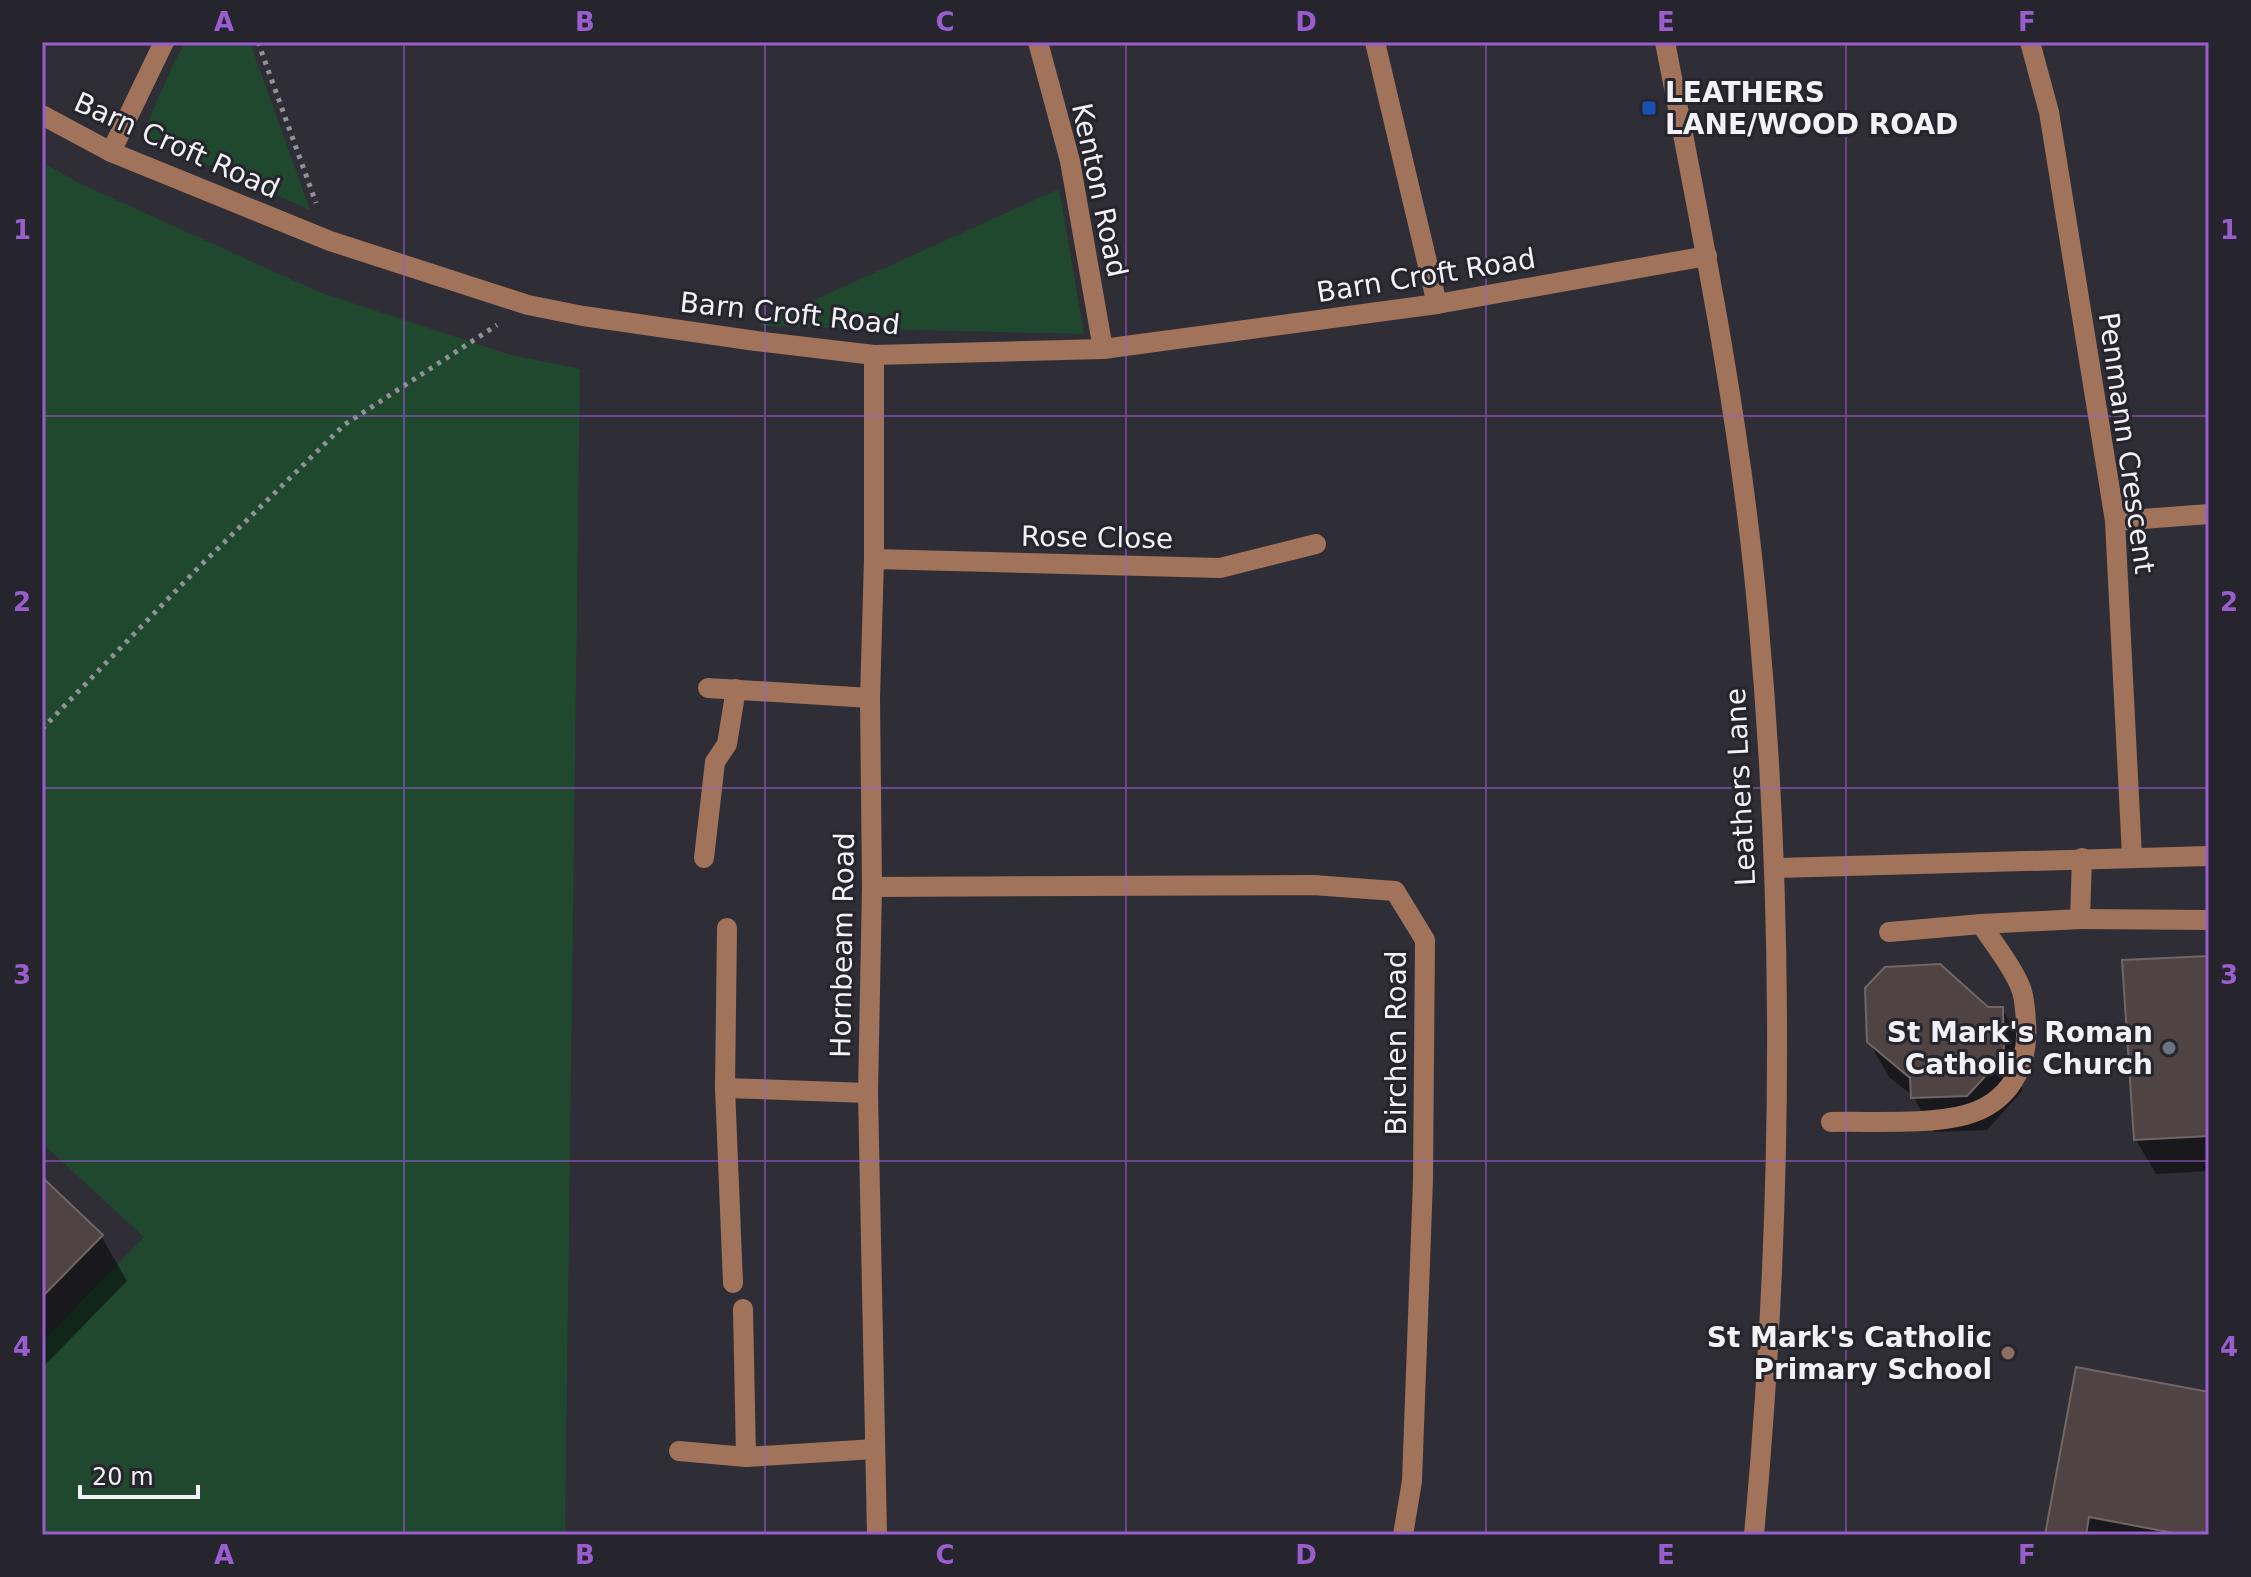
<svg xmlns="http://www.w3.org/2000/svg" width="2251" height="1577" font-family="'DejaVu Sans',sans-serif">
<rect width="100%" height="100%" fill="#2f2e36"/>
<g fill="#1f482f">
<path d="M186 42H250L310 210 142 135 175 60Z"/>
<path d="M42 162 79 183 319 292 511 355 580 369 565 1535H42V1342L144 1237 42 1143Z"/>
<path d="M1059 189 1084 334 757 326Z"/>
</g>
<g fill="#0007">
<path d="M2209 958V1171L2156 1174 2136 1140Z"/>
<path d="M1987 1009H2002L2022 1043V1091L1987 1130 1933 1132 1913 1096 1889 1077 1869 1042Z"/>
<path d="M42 1179 101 1236 127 1281 42 1368Z"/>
<path d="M2209 1394V1535H2047Z"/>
</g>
<g fill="#4f4443" stroke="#716665" stroke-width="2">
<path d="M2209 956V1136L2134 1140 2122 960Z"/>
<path d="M1940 964 1988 1007H2003L2004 1056 1967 1096 1911 1098 1910 1078 1867 1042 1865 988 1885 967Z"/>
<path d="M42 1177 103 1235 42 1297Z"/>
<path d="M2076 1367 2209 1392V1535H2184L2089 1517 2086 1535H2045Z"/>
</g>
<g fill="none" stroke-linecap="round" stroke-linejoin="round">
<g stroke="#929197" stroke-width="5" stroke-dasharray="4 6" stroke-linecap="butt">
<path d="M258 42 316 203"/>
<path d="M42 729 197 569 344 425 497 325"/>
</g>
<g stroke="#a1735a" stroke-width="20">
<path d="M1038 42 1070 161 1103 349"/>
<path d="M1375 42 1437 304"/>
<path d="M1665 42C1702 232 1741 423 1758 616 1786 922 1782 1229 1754 1535"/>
<path d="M2030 42 2049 112 2115 521 2132 856"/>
<path d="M42 115 111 152 330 241 528 305 583 316 756 341 874 355 1103 349 1437 304 1707 256"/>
<path d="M111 152 164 42"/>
<path d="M874 355V559L870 698 872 887 868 1093 877 1535"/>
<path d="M2115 521 2209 514"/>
<path d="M874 559 1220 568 1316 544"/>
<path d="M708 688 870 698"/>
<path d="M704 858 715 762 727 744 736 689"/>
<path d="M1774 868 2209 856"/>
<path d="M872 887 1313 885 1395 891 1425 940 1423 1180 1412 1481 1403 1535"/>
<path d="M2080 919 2209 920"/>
<path d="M727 928 725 1088 733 1283"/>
<path d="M1889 932 1981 924 2080 919 2082 858"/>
<path d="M725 1088 868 1093"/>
<path d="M1831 1122C1869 1121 1929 1125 1965 1115 2010 1103 2029 1066 2026 1022 2025 1010 2025 997 2020 986 2011 964 1994 944 1981 924"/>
<path d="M743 1309 746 1457"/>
<path d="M679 1451 746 1457 875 1449"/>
</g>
</g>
<path fill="none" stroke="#995dcd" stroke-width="2" stroke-opacity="0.55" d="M404 42V1535M765 42V1535M1126 42V1535M1486 42V1535M1846 42V1535M42 416H2209M42 788H2209M42 1161H2209"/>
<rect fill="#1a4fb4" stroke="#26242c" stroke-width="3" x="1641" y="100" width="16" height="16" rx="4"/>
<circle fill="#6b7280" stroke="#26242c" stroke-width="3" cx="2169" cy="1048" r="8"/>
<circle fill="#8d6e63" stroke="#26242c" stroke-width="3" cx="2008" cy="1353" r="8"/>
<g text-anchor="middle" stroke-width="6" stroke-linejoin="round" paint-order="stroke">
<g font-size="28" font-weight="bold" fill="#f2f1f6" stroke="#26242c" text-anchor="end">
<text x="1665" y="102" text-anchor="start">LEATHERS<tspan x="1665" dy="32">LANE/WOOD ROAD</tspan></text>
<text x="2153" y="1042">St Mark's Roman<tspan x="2153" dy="32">Catholic Church</tspan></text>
<text x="1992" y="1347">St Mark's Catholic<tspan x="1992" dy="32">Primary School</tspan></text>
</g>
<g font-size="28" fill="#f2f1f6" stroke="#26242c">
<text transform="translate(177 145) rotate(24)" y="10">Barn Croft Road</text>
<text transform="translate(1100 190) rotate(78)" y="10">Kenton Road</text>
<text transform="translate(1426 275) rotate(-9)" y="10">Barn Croft Road</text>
<text transform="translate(790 313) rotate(6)" y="10">Barn Croft Road</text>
<text transform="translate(2127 443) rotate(82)" y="10">Penmann Crescent</text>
<text transform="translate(1097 537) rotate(1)" y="10">Rose Close</text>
<text transform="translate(1740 787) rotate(-93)" y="10">Leathers Lane</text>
<text transform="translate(842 945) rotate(-89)" y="10">Hornbeam Road</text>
<text transform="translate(1396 1043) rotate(-90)" y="10">Birchen Road</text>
</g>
</g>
<rect width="2251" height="1577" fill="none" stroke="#26242c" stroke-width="88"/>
<path d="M80 1485v12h118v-12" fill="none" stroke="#f2f1f6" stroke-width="4"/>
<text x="92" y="1485" font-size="24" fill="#f2f1f6" stroke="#26242c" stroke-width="6" paint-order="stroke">20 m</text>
<rect x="44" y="44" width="2163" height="1489" fill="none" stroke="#995dcd" stroke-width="3"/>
<g font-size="26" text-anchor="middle" font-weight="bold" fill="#995dcd">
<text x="224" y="31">A</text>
<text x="585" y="31">B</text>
<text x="945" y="31">C</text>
<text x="1306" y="31">D</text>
<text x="1666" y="31">E</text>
<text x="2027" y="31">F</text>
<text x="22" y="239">1</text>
<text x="2229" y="239">1</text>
<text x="22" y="611">2</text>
<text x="2229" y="611">2</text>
<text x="22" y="984">3</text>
<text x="2229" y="984">3</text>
<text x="22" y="1356">4</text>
<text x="2229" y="1356">4</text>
<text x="224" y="1564">A</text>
<text x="585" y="1564">B</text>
<text x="945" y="1564">C</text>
<text x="1306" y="1564">D</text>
<text x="1666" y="1564">E</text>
<text x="2027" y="1564">F</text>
</g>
</svg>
